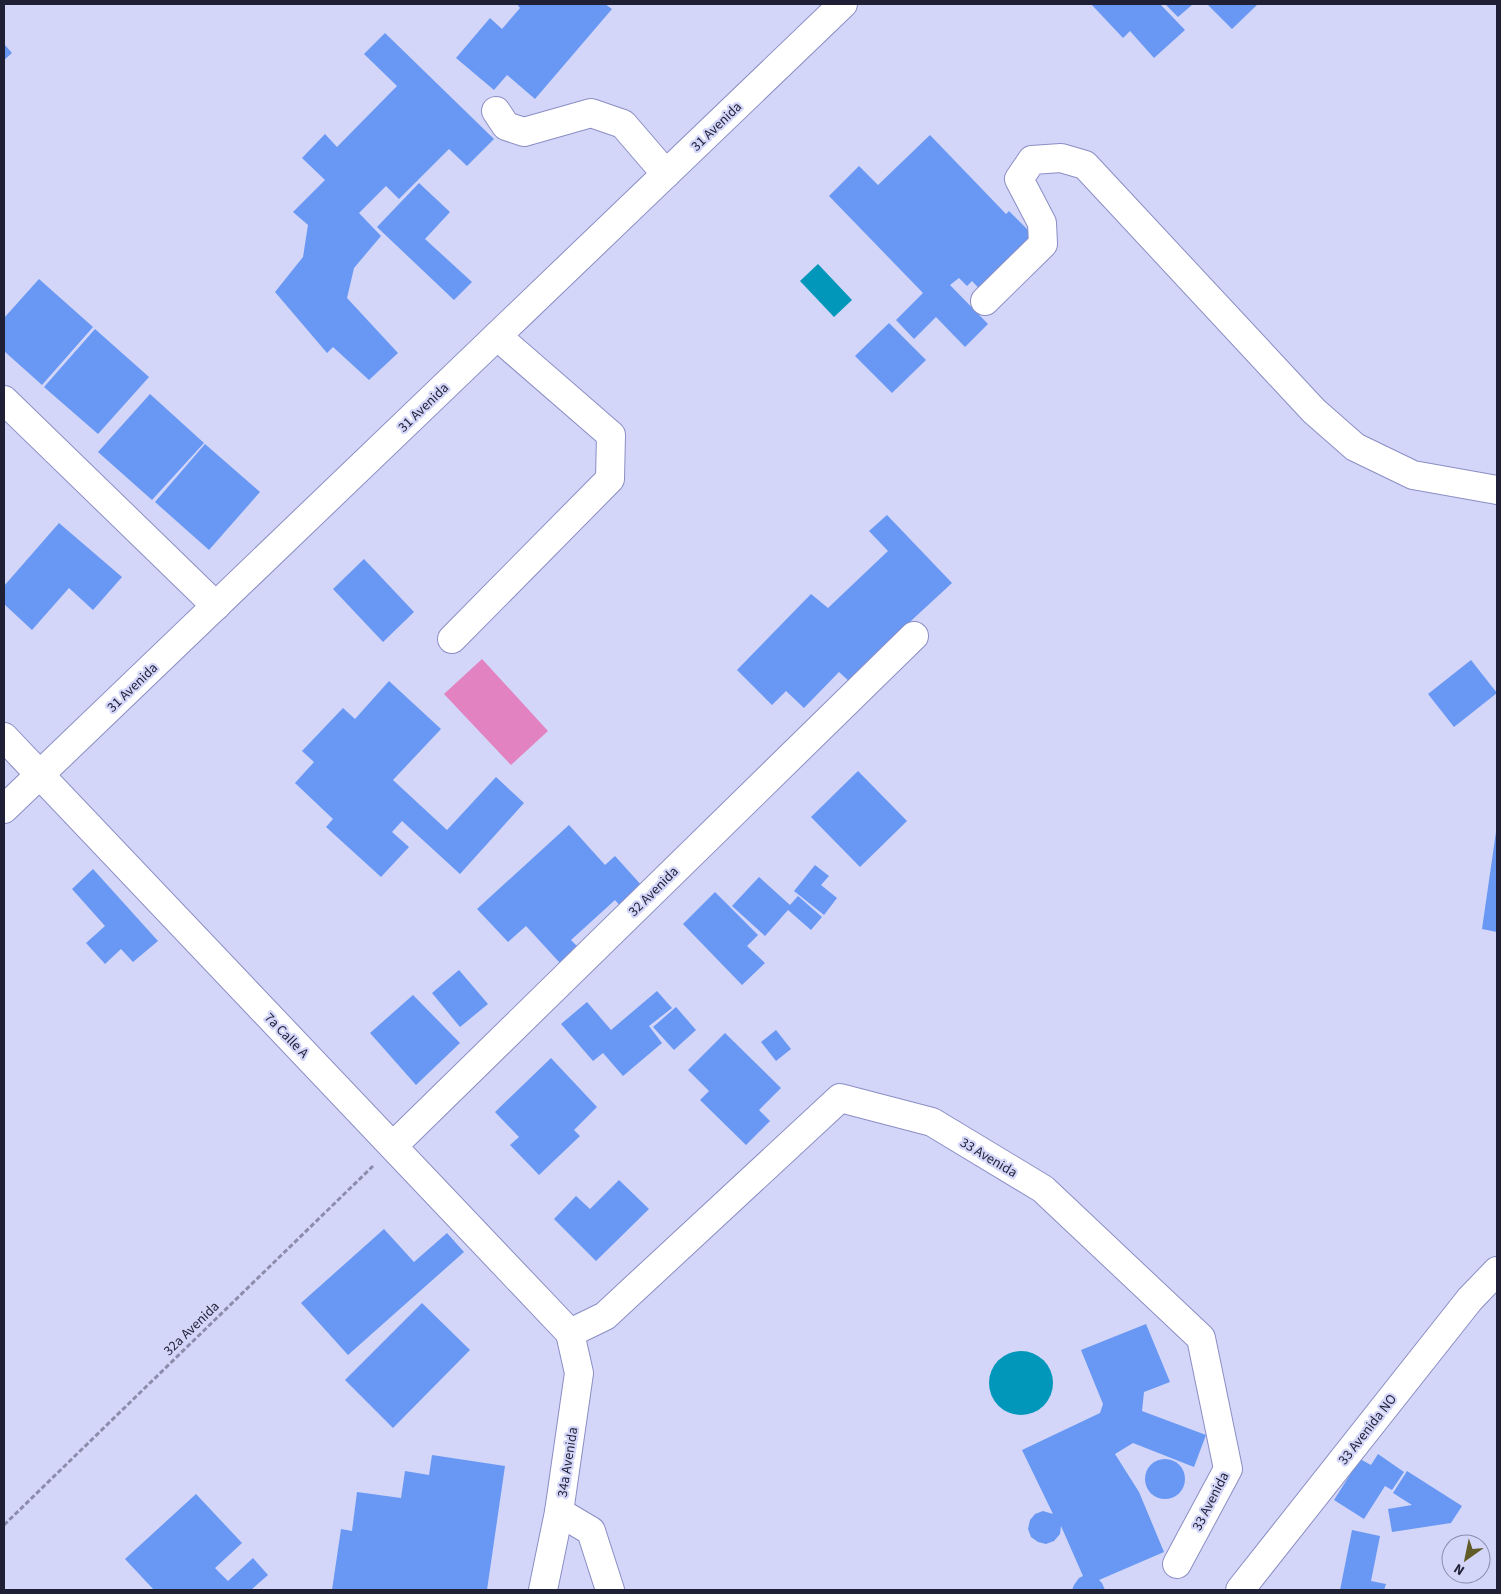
<svg xmlns="http://www.w3.org/2000/svg" width="1501" height="1594" font-family="'Source Sans 3',sans-serif">
<rect width="100%" height="100%" fill="#d3d6f9"/>
<path fill="#e382c0" d="M482 659 548 731 511 765 444 694Z"/>
<g fill="#0197ba">
<path d="M818 264 852 300 834 317 800 281Z"/>
<circle cx="1021" cy="1383" r="32"/>
</g>
<g fill="#6898f3">
<path d="M517 4H605L612 9 535 99 507 75 494 90 456 58 490 18 502 29 520 8Z"/>
<path d="M1091 4H1160L1185 30 1154 58 1130 31 1123 38Z"/>
<path d="M1165 4H1193L1178 17Z"/>
<path d="M1210 4H1258L1232 29 1208 5Z"/>
<path d="M385 33 494 139 467 166 449 149 399 199 386 186 359 213 381 236 354 268 347 298 398 353 369 380 333 347 327 353 275 292 303 257 308 225 293 212 325 180 302 158 325 134 337 147 397 86 364 54Z"/>
<path d="M4 44 12 53 4 60Z"/>
<path d="M930 135 1006 214 1009 211 1041 243 986 296 972 281 967 286 959 278 950 285 988 324 965 347 936 317 914 339 896 320 923 293 829 196 859 166 878 185Z"/>
<path d="M419 183 450 212 425 239 472 282 454 300 377 227Z"/>
<path d="M39 279 93 327 42 385 4 351V318Z"/>
<path d="M889 323 926 360 892 393 855 356Z"/>
<path d="M95 329 149 377 98 434 44 387Z"/>
<path d="M150 394 204 443 152 500 98 452Z"/>
<path d="M205 444 260 492 209 550 155 502Z"/>
<path d="M887 515 952 583 873 656 850 682 839 672 804 708 786 691 772 705 737 670 811 594 828 608 888 551 869 531Z"/>
<path d="M59 523 122 577 93 610 69 588 32 630 4 604V586Z"/>
<path d="M364 559 414 612 383 642 333 589Z"/>
<path d="M1471 660 1497 693 1454 727 1428 694Z"/>
<path d="M389 681 441 729 393 780 447 830 496 777 524 803 460 874 402 821 392 832 409 847 381 877 326 827 333 819 295 783 314 762 302 751 343 708 355 719Z"/>
<path d="M858 771 907 821 860 867 811 817Z"/>
<path d="M569 825 605 865 615 856 643 887 621 907 615 900 571 940 578 947 560 963 526 926 508 942 477 909Z"/>
<path d="M1496 832 1497 833V932L1482 929Z"/>
<path d="M815 865 829 876 821 885 837 898 824 915 794 891Z"/>
<path d="M93 869 158 941 133 962 121 949 105 964 86 943 105 926 72 889Z"/>
<path d="M759 877 790 905 798 896 822 917 811 930 788 910 765 936 732 906Z"/>
<path d="M715 892 758 935 747 946 765 963 742 985 683 924Z"/>
<path d="M459 970 488 1004 460 1027 432 993Z"/>
<path d="M657 991 672 1008 649 1026 662 1043 623 1076 603 1053 593 1061 561 1024 587 1002 611 1030Z"/>
<path d="M413 995 460 1043 416 1085 370 1033Z"/>
<path d="M676 1007 696 1030 674 1050 653 1027Z"/>
<path d="M776 1030 791 1049 776 1061 761 1042Z"/>
<path d="M725 1033 781 1088 759 1110 770 1121 746 1145 700 1100 709 1091 688 1070Z"/>
<path d="M551 1058 597 1107 574 1130 580 1136 539 1175 510 1145 519 1137 495 1112Z"/>
<path d="M619 1180 649 1209 596 1261 554 1219 576 1196 590 1209Z"/>
<path d="M384 1229 414 1262 447 1233 464 1252 348 1355 301 1303Z"/>
<path d="M422 1303 470 1350 393 1428 345 1380Z"/>
<path d="M1146 1324 1170 1382 1144 1392 1142 1411 1206 1435 1194 1467 1133 1443 1115 1454 1139 1492 1164 1552 1099 1580 1102 1583 1105 1590H1072L1074 1585 1079 1578 1083 1576 1061 1526 1060 1534 1054 1541 1046 1544 1038 1542 1031 1537 1028 1529 1030 1520 1035 1514 1043 1511 1053 1514 1022 1450 1100 1413 1103 1404 1081 1350Z"/>
<path d="M1378 1454 1404 1472 1392 1490 1385 1486 1364 1519 1334 1500 1360 1459 1371 1465Z"/>
<path d="M432 1455 505 1466 487 1590H332L341 1529 352 1531 357 1492 401 1498 405 1471 429 1475Z"/>
<circle cx="1165" cy="1479" r="20"/>
<path d="M1407 1471 1462 1506 1451 1523 1392 1532 1388 1509 1412 1505 1393 1493Z"/>
<path d="M196 1494 242 1543 215 1568 228 1581 253 1558 268 1575 251 1590H154L125 1559Z"/>
<path d="M1352 1530 1380 1536 1371 1581 1386 1584 1384 1590H1340Z"/>
</g>
<g fill="none" stroke-linecap="round" stroke-linejoin="round">
<defs>
<g id="minor">
<path d="M496 111 506 126 524 132 591 113 623 124 666 174"/>
<path d="M985 301 1043 244 1042 223 1019 179 1032 160 1061 158 1085 165 1314 411 1355 447 1413 475 1497 490"/>
<path d="M4 400 216 606"/>
<path d="M452 639 610 479 611 435 497 336"/>
<path d="M4 737 570 1333"/>
<path d="M4 809 843 4"/>
<path d="M393 1146 914 636"/>
<path d="M570 1333 605 1316 840 1098 932 1122 1043 1189 1201 1338 1228 1469 1177 1564"/>
<path d="M559 1512 591 1531 610 1590"/>
<path d="M543 1590 559 1512 579 1373 570 1333"/>
<path d="M1240 1590 1470 1299 1497 1271"/>
</g>
</defs>
<use href="#minor" stroke="#8b8ec4" stroke-width="30"/>
<path stroke="#8b8dab" stroke-width="3" stroke-dasharray="5 2.5" stroke-linecap="butt" d="M4 1525 373 1166"/>
<use href="#minor" stroke="#fff" stroke-width="28"/>
</g>
<g text-anchor="middle" stroke-width="4.5" stroke-linejoin="round" paint-order="stroke">
<g font-size="14" fill="#1f1f35" stroke="#d3d6f9">
<text transform="translate(716 126) rotate(-44)" y="5">31 Avenida</text>
<text transform="translate(423 407) rotate(-44)" y="5">31 Avenida</text>
<text transform="translate(132 687) rotate(-44)" y="5">31 Avenida</text>
<text transform="translate(653 891) rotate(-45)" y="5">32 Avenida</text>
<text transform="translate(287 1035) rotate(46)" y="5">7a Calle A</text>
<text transform="translate(989 1157) rotate(31)" y="5">33 Avenida</text>
<text transform="translate(191 1328) rotate(-44)" y="5">32a Avenida</text>
<text transform="translate(1367 1429) rotate(-52)" y="5">33 Avenida NO</text>
<text transform="translate(567 1462) rotate(-81)" y="5">34a Avenida</text>
<text transform="translate(1210 1501) rotate(-63)" y="5">33 Avenida</text>
</g>
</g>
<rect width="1501" height="1594" fill="none" stroke="#1f1f35" stroke-width="10"/>
<g transform="translate(1466 1559) rotate(213)"><circle r="24" fill="#d3d6f9" stroke="#8b8dab"/>
<path d="M0-4L9 19L0 12L-9 19Z" fill="#615b27"/>
<text y="-8" font-size="14" font-weight="bold" text-anchor="middle" fill="#1f1f35">N</text>
</g>
</svg>
